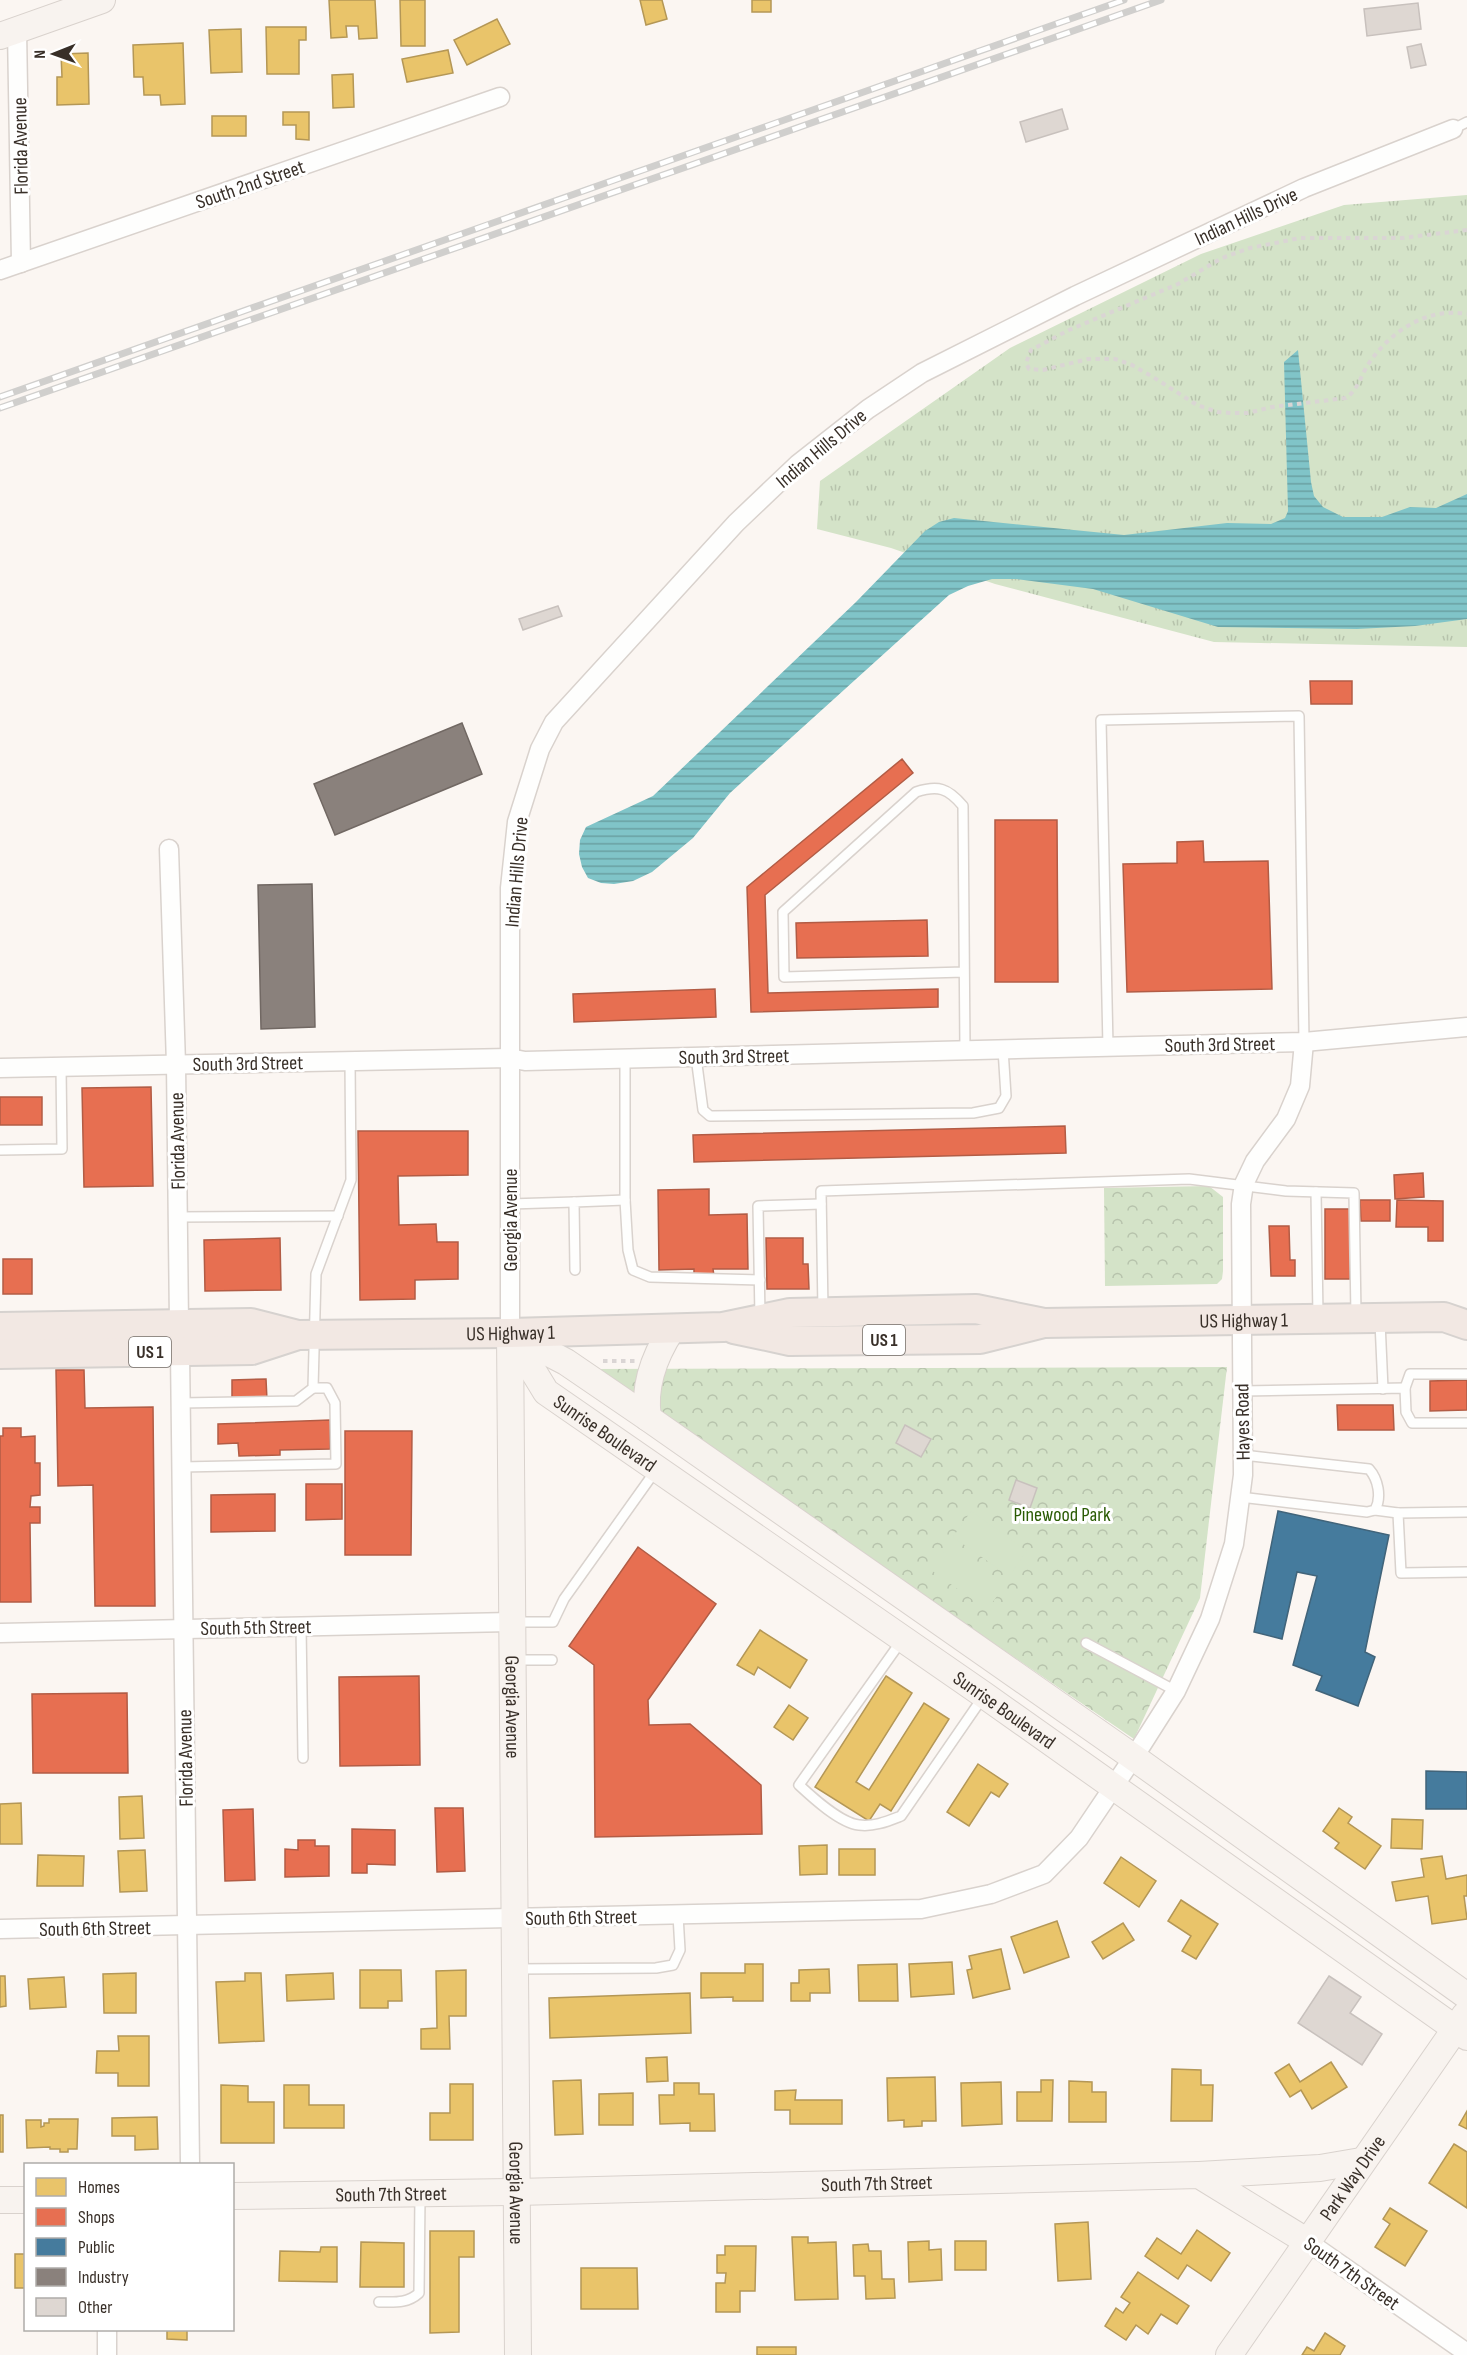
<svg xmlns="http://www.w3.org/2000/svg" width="1467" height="2355" font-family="'Sofia Sans Condensed',sans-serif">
<defs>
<pattern id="grass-tufts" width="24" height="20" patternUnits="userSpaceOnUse" patternTransform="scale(1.5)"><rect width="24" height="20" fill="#d4e3c8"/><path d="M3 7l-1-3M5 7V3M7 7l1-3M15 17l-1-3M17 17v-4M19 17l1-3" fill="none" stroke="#b7c3ac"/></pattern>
<pattern id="park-crowns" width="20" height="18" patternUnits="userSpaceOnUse" patternTransform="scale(1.5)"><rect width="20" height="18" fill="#d4e3c8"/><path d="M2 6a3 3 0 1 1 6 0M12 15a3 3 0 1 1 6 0" fill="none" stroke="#b7c3ac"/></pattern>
<pattern id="water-rules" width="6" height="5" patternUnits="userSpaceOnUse" patternTransform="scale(1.5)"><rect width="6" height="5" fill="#80c4c8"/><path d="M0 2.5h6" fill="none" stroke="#6aa0a2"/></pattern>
</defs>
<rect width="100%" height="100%" fill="#fbf6f2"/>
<path fill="url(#grass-tufts)" d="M1467 195V647L1214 642 995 584 891 548 817 529 820 481 1010 348 1201 254 1344 205Z"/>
<g fill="url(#park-crowns)">
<path d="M1209 1186 1223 1197V1271L1222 1279 1217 1284 1105 1286 1104 1188Z"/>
<path d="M1227 1367 1200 1598 1134 1739 592 1369Z"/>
</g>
<g fill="#d4e3c8">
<path d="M971 1511 1027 1551 1009 1576 953 1537Z"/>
<path d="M949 1545 1005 1585 987 1610 931 1570Z"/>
</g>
<path fill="url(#water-rules)" d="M1298 350 1311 482 1314 496 1323 507 1343 517H1382L1410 507 1436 508 1467 494V619L1415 626 1357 629 1218 627 1093 589 1016 579H992L968 586 949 595 730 793 693 838 652 872 633 881 614 884 601 883 588 878 582 867 579 854 580 840 586 827 653 796 856 602 925 531 939 522 954 518 1124 535 1227 523 1271 524 1285 518 1288 511 1284 362Z"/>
<g fill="#e9c46a" stroke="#b49756" stroke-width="1.5">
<path d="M329 0H375L377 38 359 39 358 26H346L347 37 331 38Z"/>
<path d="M400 0H425V46H401Z"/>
<path d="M640 0H662L667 19 646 25Z"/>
<rect x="752" y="0" width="19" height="12"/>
<path d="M497 19 510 44 467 65 454 40Z"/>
<path d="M266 27H306V40H299V74H267Z"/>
<path d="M241 29 242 72 211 73 209 30Z"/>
<path d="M183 43 185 104 161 105 160 95H144L143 77H134L133 45Z"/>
<path d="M448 50 453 73 407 82 402 59Z"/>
<path d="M88 53 89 104 57 105V77H62L61 54Z"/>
<path d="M353 74 354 107 333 108 332 75Z"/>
<path d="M283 112H309V140L296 139V125H283Z"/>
<rect x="212" y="116" width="34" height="20"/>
<path d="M760 1630 807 1660 790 1688 758 1667 754 1675 737 1665Z"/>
<path d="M886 1676 912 1693 856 1782 869 1790 924 1703 949 1719 891 1811 880 1804 869 1821 815 1787Z"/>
<path d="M789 1705 808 1718 793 1740 774 1727Z"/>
<path d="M978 1764 1008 1784 999 1797 991 1792 969 1826 947 1812Z"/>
<path d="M142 1796 144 1838 120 1839 119 1797Z"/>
<path d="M21 1803 22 1844H0V1804Z"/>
<path d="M1339 1808 1352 1817 1348 1823 1381 1846 1365 1869 1335 1848 1339 1843 1323 1831Z"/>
<path d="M1392 1819 1423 1820 1422 1849 1391 1848Z"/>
<path d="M827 1845V1874L800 1875 799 1846Z"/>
<rect x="839" y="1849" width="36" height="26"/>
<path d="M145 1850 147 1891 120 1892 118 1851Z"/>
<path d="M38 1855 84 1856 83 1886H37Z"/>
<path d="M1442 1856 1446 1879 1467 1875V1896H1464L1467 1919 1432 1924 1428 1896 1396 1901 1392 1882 1424 1877 1421 1859Z"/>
<path d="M1121 1857 1156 1881 1139 1907 1104 1883Z"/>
<path d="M1181 1900 1218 1924 1196 1959 1182 1951 1191 1936 1168 1921Z"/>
<path d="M1057 1921 1069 1957 1024 1973 1011 1937Z"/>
<path d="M1123 1923 1134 1940 1103 1959 1092 1942Z"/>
<path d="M1001 1949 1010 1989 973 1998 967 1970 972 1969 969 1956Z"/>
<path d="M952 1962 954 1994 911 1997 909 1964Z"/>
<path d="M745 1964H763V2001H733V1997L701 1998V1973H745Z"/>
<path d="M897 1964 898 2001H859L858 1965Z"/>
<path d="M829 1969 830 1993H810V2001H791V1983H799V1970Z"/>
<path d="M360 1970H401L402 2001H388V2008H360Z"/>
<path d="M466 1970V2016H449L450 2049H421V2029L437 2028 436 1971Z"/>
<path d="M136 1973V2013H104L103 1974Z"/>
<path d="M245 1973H261L264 2041 219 2043 216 1982 245 1981Z"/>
<path d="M333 1973 334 1999 287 2001 286 1975Z"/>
<path d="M0 1976H5L6 2006 0 2007Z"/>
<path d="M64 1977 66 2007 30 2009 28 1979Z"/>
<path d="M690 1993 691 2033 550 2038 549 1998Z"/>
<path d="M118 2036H149V2086H118V2073H96L97 2051H119Z"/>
<path d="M667 2057 668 2081 647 2082 646 2058Z"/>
<path d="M1331 2062 1347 2087 1312 2109 1301 2090 1290 2097 1275 2073 1289 2064 1300 2082Z"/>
<path d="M1172 2069 1201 2070V2085H1213L1212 2121H1171Z"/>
<path d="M935 2077 936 2121H922V2126L904 2127V2120L888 2121 887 2078Z"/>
<path d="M581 2080 583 2134 555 2135 553 2081Z"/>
<path d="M1041 2080H1053L1052 2121H1017V2092H1041Z"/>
<path d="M1069 2081 1092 2082V2092H1106V2122H1069Z"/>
<path d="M1001 2082 1002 2124 962 2126 961 2083Z"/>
<path d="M674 2083H699V2094H714L715 2131H690V2123L660 2124 659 2095H674Z"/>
<path d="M450 2084H473V2140H430V2113H450Z"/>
<path d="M221 2085 248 2086V2102H274V2143H221Z"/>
<path d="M284 2085H309V2105H344V2128H284Z"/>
<path d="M796 2090 795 2100H842V2124H790V2110H775V2091Z"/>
<path d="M633 2093V2125H599V2094Z"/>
<path d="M1467 2111V2129L1459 2125Z"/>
<rect x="0" y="2115" width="3" height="37"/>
<path d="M157 2117 158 2149 135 2150V2136H112V2118Z"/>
<path d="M49 2119H78L77 2149H68V2152H60V2149H50V2147L27 2148 26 2120H41V2127L44 2126V2123H49Z"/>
<path d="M1454 2144 1467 2152V2208L1429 2183Z"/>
<path d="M1390 2208 1427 2231 1405 2266 1375 2247 1390 2224 1383 2219Z"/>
<path d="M1088 2222 1091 2279 1058 2281 1055 2224Z"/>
<path d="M1197 2230 1230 2253 1211 2281 1187 2265 1178 2279 1145 2256 1157 2238 1181 2254Z"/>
<path d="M430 2231H474V2257H459V2332L430 2333Z"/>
<path d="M792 2237H808V2243L836 2242 838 2299 795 2300Z"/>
<path d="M929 2241V2250L941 2249 942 2280 909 2282 908 2242Z"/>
<rect x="955" y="2241" width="31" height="29"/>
<path d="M361 2242 404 2243V2287H360Z"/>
<path d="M868 2244 869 2251H881L882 2279H894L895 2298 866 2299 865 2276H854L853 2245Z"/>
<path d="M725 2246H756L755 2291H740V2312H716V2283H725L726 2273H717V2255H725Z"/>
<path d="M321 2247H337V2282L279 2281 280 2251 320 2252Z"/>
<rect x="15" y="2254" width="11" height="34"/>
<path d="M581 2268H637L638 2309H581Z"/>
<path d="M1138 2272 1189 2306 1177 2324 1161 2314 1148 2334 1136 2325 1126 2340 1105 2326 1116 2308 1123 2313 1130 2303 1121 2297Z"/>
<path d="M167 2330H187V2340L167 2339Z"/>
<path d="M1325 2333 1345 2346 1340 2355H1302L1307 2347 1314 2351Z"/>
<rect x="757" y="2347" width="39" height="8"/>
</g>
<g fill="#e76f51" stroke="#b25c45" stroke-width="1.5">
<path d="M1310 681H1352V704H1311Z"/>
<path d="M902 759 913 773 765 895 768 993 938 989V1007L751 1012 747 887Z"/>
<path d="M995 820H1057L1058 982H995Z"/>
<path d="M1203 841 1204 862 1268 861 1272 989 1127 992 1123 864 1177 863V842Z"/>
<path d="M927 920 928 956 797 958 796 923Z"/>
<path d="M715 989 716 1017 574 1022 573 994Z"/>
<path d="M151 1087 153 1186 84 1187 82 1088Z"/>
<rect x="0" y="1097" width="42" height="28"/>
<path d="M1065 1126 1066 1153 694 1162 693 1135Z"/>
<path d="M358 1131H468V1175L398 1176 399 1225 436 1224 437 1242H458V1279L415 1280V1299L360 1300Z"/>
<path d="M1423 1173 1424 1197 1395 1199 1394 1175Z"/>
<path d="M709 1189V1215L747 1214 748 1269H713L714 1276H694V1269L659 1270 658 1190Z"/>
<path d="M1360 1200H1390V1221H1361Z"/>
<path d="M1397 1200 1443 1201V1241H1428V1227H1396Z"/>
<rect x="1325" y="1209" width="25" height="70"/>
<path d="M1269 1226H1289L1290 1260H1295V1276H1271Z"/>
<path d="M280 1238 281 1290 205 1291 204 1240Z"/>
<path d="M766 1238H803V1264H808L809 1289H767Z"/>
<rect x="3" y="1259" width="29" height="35"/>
<path d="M56 1370H84L85 1408 153 1407 155 1606H95L93 1485 58 1486Z"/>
<path d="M266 1379 267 1400H232V1380Z"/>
<path d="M1467 1380V1410L1430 1411V1381Z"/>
<path d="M1337 1405H1393L1394 1430H1338Z"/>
<path d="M330 1420V1449L280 1450V1455L239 1456 238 1443 218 1444V1424Z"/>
<path d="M3 1428H21V1437L35 1436V1463H40V1495L31 1496 30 1507H40V1523H30L31 1602H0V1436H3Z"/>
<path d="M345 1431H412L411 1555H345Z"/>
<path d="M306 1484H342V1519L306 1520Z"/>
<path d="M275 1494V1531L211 1532V1495Z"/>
<path d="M638 1547 716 1604 648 1700 649 1725 690 1724 761 1785 762 1834 595 1837 594 1665 569 1646Z"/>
<path d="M419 1676 420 1765 340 1766 339 1677Z"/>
<path d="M127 1693 128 1773H33L32 1694Z"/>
<path d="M435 1808H463L465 1871 437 1872Z"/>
<path d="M253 1809 255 1880 225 1881 223 1810Z"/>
<path d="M352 1829 395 1830V1865L367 1864V1873H352Z"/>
<path d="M298 1840H315V1846H329V1876L285 1877V1849L298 1850Z"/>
</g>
<g fill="#457b9d" stroke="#41647a" stroke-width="1.5">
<path d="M1278 1511 1389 1535 1365 1652 1375 1657 1358 1706 1316 1690 1322 1676 1293 1665 1317 1576 1297 1572 1282 1639 1254 1632Z"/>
<path d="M1426 1771 1467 1772V1809H1426Z"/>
</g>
<g fill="#8a817c" stroke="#716863" stroke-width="1.5">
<path d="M462 723 482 774 335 835 314 784Z"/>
<path d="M312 884 315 1027 261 1029 258 885Z"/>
</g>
<g fill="#ded7d2" stroke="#c8c1bd" stroke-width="1.5">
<path d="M1418 3 1421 29 1367 36 1364 9Z"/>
<path d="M1421 44 1426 65 1411 68 1407 47Z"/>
<path d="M1062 109 1068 129 1026 142 1020 122Z"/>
<path d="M558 606 562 616 523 630 519 619Z"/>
<path d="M905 1425 931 1439 921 1457 896 1443Z"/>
<path d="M1016 1480 1037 1488 1030 1508 1009 1500Z"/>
<path d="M1329 1976 1361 1997 1350 2013 1382 2034 1362 2065 1298 2023Z"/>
</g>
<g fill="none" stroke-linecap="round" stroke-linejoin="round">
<defs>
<g id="lane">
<path d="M1453 129 1467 122"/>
<path d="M964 972 784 977 783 912 916 792C938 785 948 788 963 806L965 1050"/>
<path d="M1108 1047 1101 720 1299 716 1304 1042"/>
<path d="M696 1057 703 1110 710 1116 973 1113 999 1108 1006 1096 1003 1049"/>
<path d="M625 1059V1200L628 1250 633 1270 650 1277 760 1280"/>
<path d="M0 1150 62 1149 61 1067"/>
<path d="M1316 1192 1318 1316"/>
<path d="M510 1204 574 1202"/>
<path d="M178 1217 338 1216"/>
<path d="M575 1270 574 1202 625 1200"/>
<path d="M823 1310 821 1191 1189 1179 1286 1191 1354 1193 1356 1315"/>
<path d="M760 1317 758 1206 821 1204"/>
<path d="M1380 1322 1383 1389"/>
<path d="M1405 1388 1410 1374H1467"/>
<path d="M1242 1391 1405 1388 1406 1412 1412 1423H1467"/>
<path d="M180 1403 296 1401 313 1388 316 1274 351 1180 350 1061"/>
<path d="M181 1467 336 1464 335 1403 327 1388H313"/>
<path d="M1240 1497 1367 1512 1375 1510C1382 1497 1378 1479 1369 1469L1243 1455"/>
<path d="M1375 1510 1398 1513"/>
<path d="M1467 1512 1398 1513 1401 1573 1467 1572"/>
<path d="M515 1622H553L564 1599 656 1470"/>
<path d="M301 1626 303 1758"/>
<path d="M902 1640 799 1785C813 1798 840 1823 859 1825 874 1827 888 1821 901 1816L983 1697"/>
<path d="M1086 1643 1176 1691"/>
<path d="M515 1660H552"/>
<path d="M517 1969 656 1968 673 1965 680 1950 678 1915"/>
<path d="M379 2302C394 2302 407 2304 419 2293L420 2196"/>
</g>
<g id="street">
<path d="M17 30 21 263"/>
<path d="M0 270 500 97"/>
<path d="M169 849 176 1064 179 1324"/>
<path d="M0 1068 509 1058 525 1061 1304 1042 1467 1027"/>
<path d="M510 1333V888L517 822 540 749 554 722 736 523 798 464 868 409 922 373 1075 296 1304 188 1453 129"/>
<path d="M180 1352 190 2164"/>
<path d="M0 1633 512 1622"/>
<path d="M0 1929 921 1909 991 1894 1044 1874 1079 1838 1141 1746 1176 1691 1210 1619 1234 1544 1243 1475 1241 1204 1244 1184 1255 1161 1286 1119 1300 1086 1304 1042"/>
<path d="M1308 2242 1467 2353"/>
<path d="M107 2330V2355"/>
</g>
<g id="secondary">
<path d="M0 36 102 0"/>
<path id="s1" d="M510 1333 546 1392 984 1695 1467 2037"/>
<path d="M510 1333 566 1362 648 1418 1133 1757 1467 1996"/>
<path id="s2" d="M510 1333 518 2355"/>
<path d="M648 1418C643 1386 655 1355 672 1329"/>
<path d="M1199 2175 1320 2168 1361 2161"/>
<path id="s3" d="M232 2196 517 2192 1199 2175 1308 2242"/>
<path d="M0 2200H26"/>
<path id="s4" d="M1229 2355 1465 2015"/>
</g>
<g id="primary">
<path d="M0 1327 251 1323 298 1335"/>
<path id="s5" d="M734 1329 790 1341 980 1339 1044 1323 1444 1317 1467 1325"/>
<path id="s6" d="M0 1354 252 1350 298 1335 510 1333 723 1327 790 1313 976 1309 1044 1323"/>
</g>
</defs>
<use href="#lane" stroke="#d9d2cd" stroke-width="12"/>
<use href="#street" stroke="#d9d2cd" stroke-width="21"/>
<use href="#secondary" stroke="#d9d2cd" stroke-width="28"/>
<use href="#primary" stroke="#d6d2cf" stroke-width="32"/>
<g stroke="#dad5d4" stroke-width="4" stroke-dasharray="4.5 4.5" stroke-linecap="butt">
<path d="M1467 230 1402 238H1300L1250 248 1222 258 1178 284 1069 330 1031 350 1026 363 1029 369 1043 370 1088 359H1115L1132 365 1153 377 1197 405 1218 412 1232 413H1248L1272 407 1346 398C1358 390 1361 375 1369 363 1391 331 1427 307 1467 314"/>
<path d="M603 1361H635"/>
</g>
<use href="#lane" stroke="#fefefd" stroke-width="9"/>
<use href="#street" stroke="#fefefd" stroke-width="18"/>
<use href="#secondary" stroke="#f8f3ef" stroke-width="26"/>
<use href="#primary" stroke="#f2e8e3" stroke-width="28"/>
<defs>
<g id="rail">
<path d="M0 397 1124 0"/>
<path d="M0 408 1161 0"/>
</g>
</defs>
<use href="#rail" stroke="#d0cfcd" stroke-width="7"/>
<use href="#rail" stroke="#fff" stroke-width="4.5" stroke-dasharray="14" stroke-linecap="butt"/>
</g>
<g text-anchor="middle" stroke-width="6" stroke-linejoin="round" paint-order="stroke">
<g fill="#fff" stroke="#746d68" stroke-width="1.5">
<rect x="863" y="1325" width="42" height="30" rx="4.5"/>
<rect x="129" y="1337" width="42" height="30" rx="4.5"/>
</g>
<g font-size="18" font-weight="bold" fill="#382f28">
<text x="884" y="1346">US 1</text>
<text x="150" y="1358">US 1</text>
</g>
<g font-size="20" fill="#382f28" stroke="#fff">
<text transform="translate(20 146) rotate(-91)" y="7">Florida Avenue</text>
<text transform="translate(250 184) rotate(-19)" y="7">South 2nd Street</text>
<text transform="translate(1246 216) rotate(-25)" y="7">Indian Hills Drive</text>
<text transform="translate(821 448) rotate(-40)" y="7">Indian Hills Drive</text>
<text transform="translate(516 872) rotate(-85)" y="7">Indian Hills Drive</text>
<text transform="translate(1220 1044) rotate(-1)" y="7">South 3rd Street</text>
<text transform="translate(734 1056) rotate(-1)" y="7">South 3rd Street</text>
<text transform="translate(248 1063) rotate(-1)" y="7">South 3rd Street</text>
<text transform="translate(177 1141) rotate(-91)" y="7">Florida Avenue</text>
<text transform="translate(510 1220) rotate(-90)" y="7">Georgia Avenue</text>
<text dy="7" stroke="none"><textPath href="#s5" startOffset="513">US Highway 1</textPath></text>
<text dy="7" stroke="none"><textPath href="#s6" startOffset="513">US Highway 1</textPath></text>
<text transform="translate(1242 1422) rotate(-91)" y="7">Hayes Road</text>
<text dy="7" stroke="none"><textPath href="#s1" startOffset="141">Sunrise Boulevard</textPath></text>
<text transform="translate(256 1627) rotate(-1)" y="7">South 5th Street</text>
<text dy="7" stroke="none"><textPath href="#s2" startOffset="374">Georgia Avenue</textPath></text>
<text dy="7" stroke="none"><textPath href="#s1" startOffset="627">Sunrise Boulevard</textPath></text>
<text transform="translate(185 1758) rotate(-91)" y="7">Florida Avenue</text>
<text transform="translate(581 1917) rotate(-1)" y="7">South 6th Street</text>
<text transform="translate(95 1928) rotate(-1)" y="7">South 6th Street</text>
<text dy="7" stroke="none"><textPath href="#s4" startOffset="216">Park Way Drive</textPath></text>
<text dy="7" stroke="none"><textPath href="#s3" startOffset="645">South 7th Street</textPath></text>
<text dy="7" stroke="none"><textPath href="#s2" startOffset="860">Georgia Avenue</textPath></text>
<text dy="7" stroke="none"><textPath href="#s3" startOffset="159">South 7th Street</textPath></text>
<text transform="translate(1352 2273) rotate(35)" y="7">South 7th Street</text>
</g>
<g font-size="20" fill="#2b5b05" stroke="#fff">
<text x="1062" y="1521">Pinewood Park</text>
</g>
</g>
<rect x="24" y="2163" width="210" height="168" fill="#ffffff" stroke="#afaca9" stroke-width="1.5"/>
<rect x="36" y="2178" width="30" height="18" fill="#e9c46a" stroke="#afaca9" stroke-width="1.5"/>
<text x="78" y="2193" font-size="18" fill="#382f28">Homes</text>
<rect x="36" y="2208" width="30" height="18" fill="#e76f51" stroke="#afaca9" stroke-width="1.5"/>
<text x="78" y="2223" font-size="18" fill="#382f28">Shops</text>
<rect x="36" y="2238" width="30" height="18" fill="#457b9d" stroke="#afaca9" stroke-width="1.5"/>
<text x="78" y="2253" font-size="18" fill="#382f28">Public</text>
<rect x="36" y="2268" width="30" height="18" fill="#8a817c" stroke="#afaca9" stroke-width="1.5"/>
<text x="78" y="2283" font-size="18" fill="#382f28">Industry</text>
<rect x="36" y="2298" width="30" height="18" fill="#ded7d2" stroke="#afaca9" stroke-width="1.5"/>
<text x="78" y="2313" font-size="18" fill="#382f28">Other</text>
<g transform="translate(54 54) rotate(269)" stroke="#ffffff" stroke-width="4.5" paint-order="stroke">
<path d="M0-4.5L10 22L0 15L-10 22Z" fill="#382f28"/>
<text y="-9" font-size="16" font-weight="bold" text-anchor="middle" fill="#382f28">N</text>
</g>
</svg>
